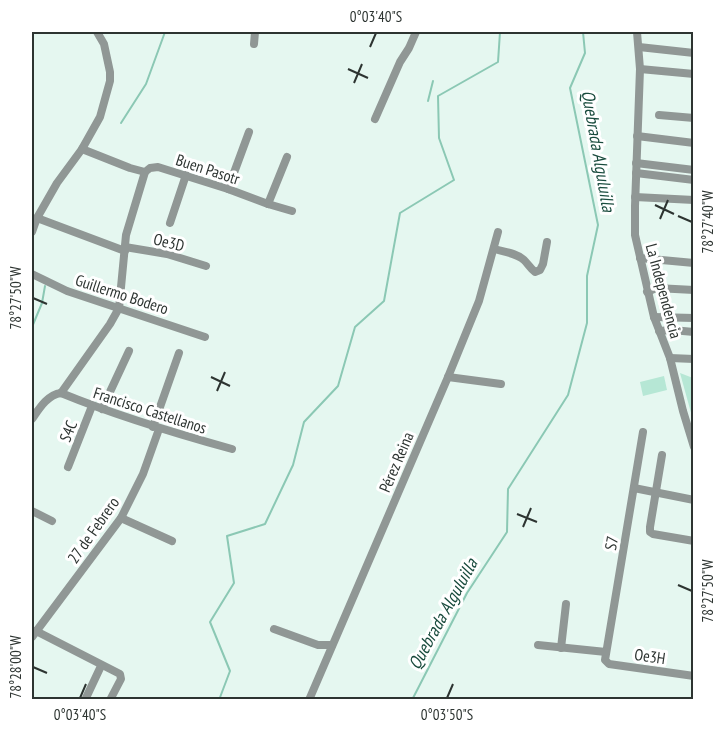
<svg xmlns="http://www.w3.org/2000/svg" width="725" height="731" font-family="'PT Sans Narrow',sans-serif">
<rect width="100%" height="100%" fill="#e5f7f0"/>
<g fill="#b6e7d5">
<path d="M680 373 693 378V420Z"/>
<path d="M664 376 667 390 643 396 640 382Z"/>
</g>
<g fill="none" stroke-linecap="round" stroke-linejoin="round">
<g stroke="#8bc8b4" stroke-width="2">
<path d="M428 101 433 81"/>
<path d="M121 123 146 84 165 32"/>
<path d="M32 327 42 303 45 286"/>
<path d="M219 700 230 671 210 622 234 583 227 536 265 524 293 465 304 422 338 386 355 327 384 301 400 213 454 180 439 138 438 96 498 62 500 32"/>
<path d="M412 700 467 593 507 532 508 489 568 395 587 323V276L598 225 570 88 585 53 583 32"/>
</g>
<g stroke="#909795" stroke-width="8">
<path d="M637 32 640 69 635 206V235L654 317 670 358 683 411 694 447"/>
<path d="M254 44 255 32"/>
<path d="M639 47 694 53"/>
<path d="M640 69 694 74"/>
<path d="M659 115 694 118"/>
<path d="M375 119 400 62 409 48 416 32"/>
<path d="M637 136 694 143"/>
<path d="M82 149 130 168 145 172 150 168 158 167 228 189 268 204 292 211"/>
<path d="M636 163 694 170"/>
<path d="M636 173 694 180"/>
<path d="M228 189 249 132"/>
<path d="M635 197 694 200"/>
<path d="M268 204 287 157"/>
<path d="M37 218 125 251"/>
<path d="M170 223 186 175"/>
<path d="M32 232 37 218 57 183 82 149 100 117 110 81V72L104 44 97 32"/>
<path d="M125 247 167 254 206 266"/>
<path d="M494 249C505 252 516 253 524 260 528 264 530 268 535 272L540 270 543 264 547 242"/>
<path d="M640 258 694 263"/>
<path d="M32 274 67 291 205 337"/>
<path d="M647 292 656 288 694 290"/>
<path d="M654 317 694 318"/>
<path d="M659 331 672 330 694 332"/>
<path d="M670 358 694 359"/>
<path d="M448 377 501 384"/>
<path d="M61 393 110 324 119 308 126 235 145 172"/>
<path d="M61 393C117 416 174 433 232 449"/>
<path d="M102 409 129 351"/>
<path d="M32 419C39 409 47 395 61 393"/>
<path d="M153 427 179 353"/>
<path d="M643 432 605 660 609 664 694 676"/>
<path d="M662 455 650 527V532L653 534 694 541"/>
<path d="M68 467 92 406"/>
<path d="M634 488 694 500"/>
<path d="M32 511 52 521"/>
<path d="M121 518 172 541"/>
<path d="M274 629 318 645H332"/>
<path d="M36 631 120 674 121 679 110 700"/>
<path d="M32 637 121 518 143 474 159 429"/>
<path d="M538 645 606 652"/>
<path d="M561 648 566 604"/>
<path d="M85 700 101 666"/>
<path d="M309 700 448 377 479 301 498 232"/>
</g>
</g>
<path fill="none" stroke="#2d3431" stroke-width="2" d="M370 47 376 33M348 69 368 78M354 83 362 64M655 205 674 214M678 216 692 222M660 219 668 200M33 298 47 304M211 377 230 386M217 391 225 372M517 514 537 522M523 527 531 508M678 585 692 591M33 667 47 673M80 698 86 684M447 698 453 684"/>
<g text-anchor="middle" stroke-width="6" stroke-linejoin="round" paint-order="stroke">
<g font-size="16" fill="#2d3431" stroke="#fff">
<text transform="translate(208 169) rotate(18)" y="6">Buen Pasotr</text>
<text transform="translate(169 242) rotate(14)" y="6">Oe3D</text>
<text transform="translate(664 291) rotate(75)" y="6">La Independencia</text>
<text transform="translate(122 294) rotate(18)" y="6">Guillermo Bodero</text>
<text transform="translate(150 410) rotate(18)" y="6">Francisco Castellanos</text>
<text transform="translate(68 431) rotate(-68)" y="6">S4C</text>
<text transform="translate(396 462) rotate(-67)" y="6">Pérez Reina</text>
<text transform="translate(93 530) rotate(-55)" y="6">27 de Febrero</text>
<text transform="translate(611 543) rotate(-80)" y="6">S7</text>
<text transform="translate(650 656) rotate(8)" y="6">Oe3H</text>
</g>
<g font-size="18" font-style="italic" fill="#194b3d" stroke="#fff">
<text transform="translate(598 151) rotate(80)" y="6">Quebrada Alguluilla</text>
<text transform="translate(443 614) rotate(-61)" y="6">Quebrada Alguluilla</text>
</g>
</g>
<rect width="725" height="731" fill="none" stroke="#ffffff" stroke-width="66"/>
<rect x="33" y="33" width="659" height="665" fill="none" stroke="#2d3431" stroke-width="2"/>
<g font-size="15" text-anchor="middle" fill="#2d3431">
<text x="376" y="22">0°03'40"S</text>
<text transform="translate(708 222) rotate(-90)" y="5">78°27'40"W</text>
<text transform="translate(16 298) rotate(-90)" y="5">78°27'50"W</text>
<text transform="translate(708 591) rotate(-90)" y="5">78°27'50"W</text>
<text transform="translate(16 667) rotate(-90)" y="5">78°28'00"W</text>
<text x="80" y="720">0°03'40"S</text>
<text x="447" y="720">0°03'50"S</text>
</g>
</svg>
